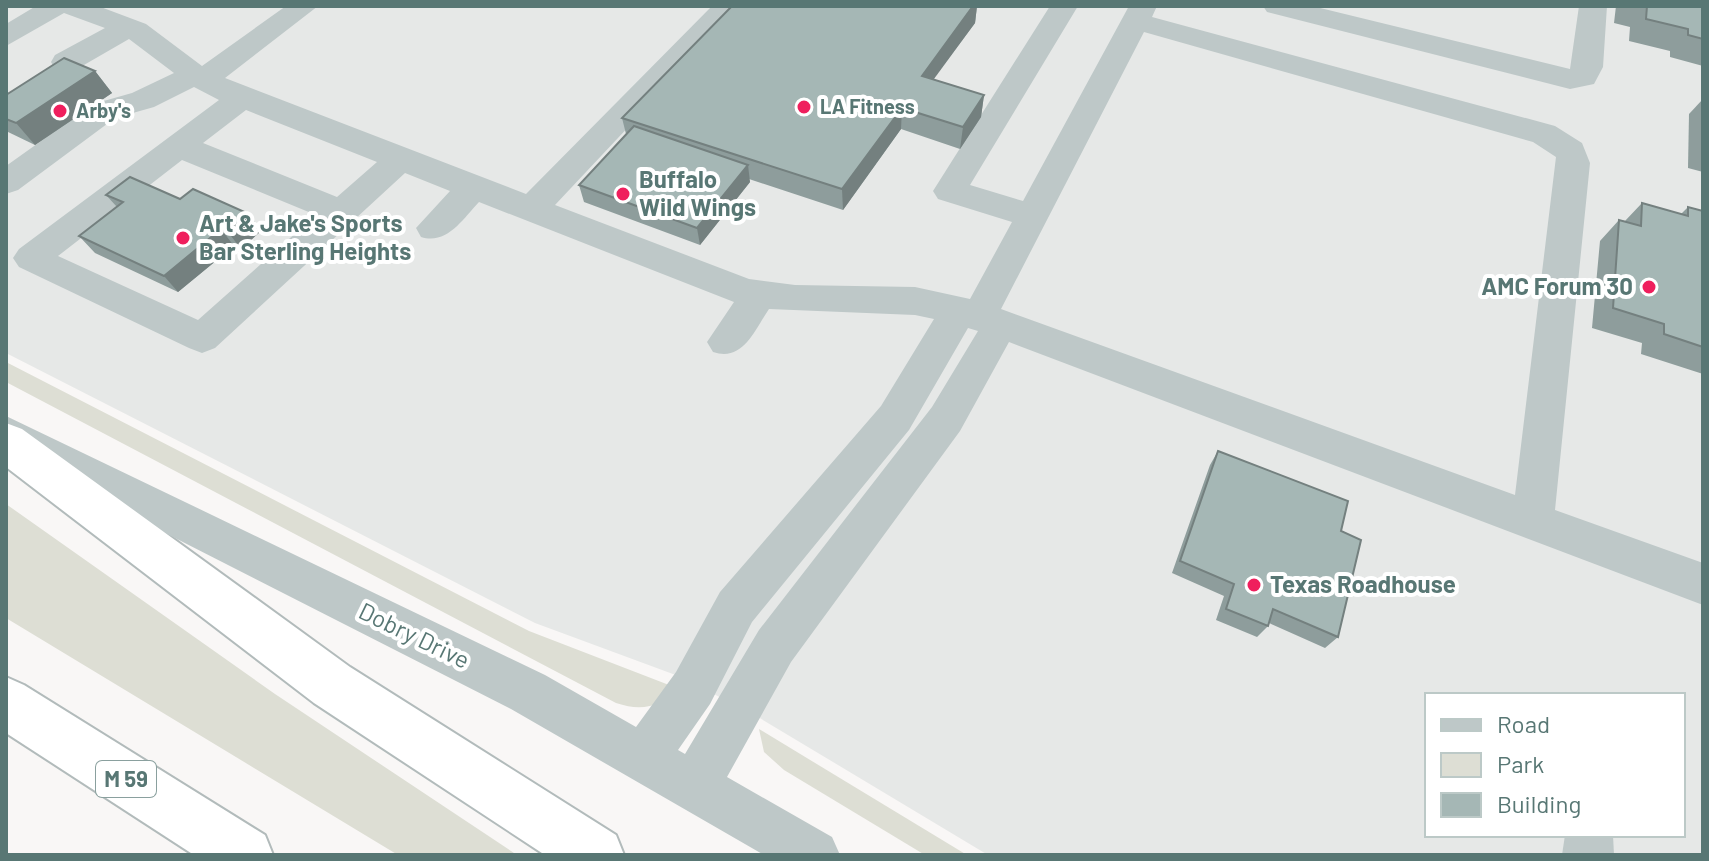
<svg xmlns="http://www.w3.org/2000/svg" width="1709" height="861" font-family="Barlow,sans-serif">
<rect width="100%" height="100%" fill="#f9f7f6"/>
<path fill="#e6e8e7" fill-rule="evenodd" d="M6 6H1703V855H988L758 717 681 677 535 623 6 353ZM1427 695H1683V835H1427Z"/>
<g fill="#ddded4">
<path d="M6 362 529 631 682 690C659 706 643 712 616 703L6 382Z"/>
<path d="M6 504 275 694 517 855H398L6 618Z"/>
<path d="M759 729 967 855H925L784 770 764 752Z"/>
</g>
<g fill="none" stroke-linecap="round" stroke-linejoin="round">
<defs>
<g id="highway">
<path d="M6 423 22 429 350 667 616 835 624 855H545L314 703 6 467Z"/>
<path d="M6 677 24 685 265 835 273 855H194L6 733Z"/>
</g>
</defs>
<use href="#highway" stroke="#b2bbbb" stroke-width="4"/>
<g fill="#bec8c8" fill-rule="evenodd">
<path d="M36 6H98L146 24 202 66 286 6H318L225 78 526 194 712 6H742L555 205 749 279 795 285 915 287 970 299 1012 222 938 199 933 191 1050 6H1078L970 185 1023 201 1129 6H1157L1152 17 1555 126 1582 143 1590 163 1555 510 1703 563V605L1009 342 960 431 791 662 727 777 832 837 840 855H764L511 709 6 452V416L545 675 636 727 676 672 720 592 881 406 934 319 915 315 769 309C754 331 743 362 713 352L707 342 734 302 479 202C462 220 447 245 421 237L416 228 450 191 405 173 215 348 202 353 189 348 19 267 13 258 19 249 219 100 194 87 154 107 115 118 18 190 6 194V166L93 104 132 93 174 73 129 39 77 69H55L51 62 55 55 105 28 64 13 6 46V24ZM1144 32 1533 142 1556 157 1515 495 1001 309ZM246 110 377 162 337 197 203 143ZM182 160 316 215 198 320 58 256ZM968 328 978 331 932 407 759 630 685 754 678 750 710 704 752 622 909 430Z"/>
<path d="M1263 6H1312L1570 69 1579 6H1607L1603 67 1594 84 1570 89 1267 12Z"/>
<path d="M1565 835H1613L1614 855H1562Z"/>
</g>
<use href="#highway" fill="#fff" fill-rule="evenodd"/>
</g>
<g fill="#8e9d9c">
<path d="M732 6H977L975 23 933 79 984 95 981 117 960 149 901 129 843 210 749 179 750 182 700 245 584 202 579 185 626 134 622 118Z"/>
<path d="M1616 6H1703V66L1670 57V51L1629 41 1630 27 1614 23Z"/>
<path d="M95 71 112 93 35 145 6 131V95Z"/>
<path d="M1703 99V172L1688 168 1689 114Z"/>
<path d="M106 195 180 199 261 231 241 249 234 246 178 292 95 253 79 236 117 207Z"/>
<path d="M1642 203 1681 214 1688 207 1703 211V374L1641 354 1642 343 1592 328 1600 241 1619 220 1625 221Z"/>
<path d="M1218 451 1341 531 1338 637 1325 648 1269 623 1268 626 1257 637 1216 620 1224 596 1172 573 1210 465Z"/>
</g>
<g fill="#74807f">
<path d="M973 6H977L975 23 920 98 922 76Z"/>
<path d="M95 71 112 93 35 145 16 123Z"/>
<path d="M984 95 981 117 960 149 963 127Z"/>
<path d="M902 108 901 129 843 210 842 189Z"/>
<path d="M748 165 750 182 700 245 697 228Z"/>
<path d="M249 214 261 231 241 249 228 232Z"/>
<path d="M221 229 234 246 178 292 164 276Z"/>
</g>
<g fill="#a5b7b5" stroke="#74807f" stroke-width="2">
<path d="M732 6H973L922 76 984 95 963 127 902 108 842 189 622 118Z"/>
<path d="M1647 6H1703V39L1688 35V29L1646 19Z"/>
<path d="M64 58 95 71 16 123 6 119V95Z"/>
<path d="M634 126 748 165 697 228 579 185Z"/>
<path d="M130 177 180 199 193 189 249 214 228 232 221 229 164 276 79 236 123 202 106 195Z"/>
<path d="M1642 203 1688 216V207L1703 211V347L1664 334V324L1613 308 1619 220 1641 226Z"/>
<path d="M1218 451 1348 501 1341 531 1361 540 1338 637 1273 609 1268 626 1226 609 1234 584 1180 561Z"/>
</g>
<g fill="#ef1f5d" stroke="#fff" stroke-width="3">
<circle cx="804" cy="107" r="8"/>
<circle cx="60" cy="111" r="8"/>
<circle cx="623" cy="194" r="8"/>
<circle cx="183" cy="238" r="8"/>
<circle cx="1649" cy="287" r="8"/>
<circle cx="1254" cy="585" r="8"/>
</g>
<g text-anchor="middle" stroke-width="8" stroke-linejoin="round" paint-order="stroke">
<g font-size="20" font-weight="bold" fill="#587774" stroke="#fff" text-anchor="start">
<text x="820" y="114">LA Fitness</text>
<text x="76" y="118">Arby's</text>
</g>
<rect fill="#fff" stroke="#8aa09e" stroke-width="2" x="96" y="761" width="60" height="36" rx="6"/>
<g font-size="22" font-weight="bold" fill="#587774">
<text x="126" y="787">M 59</text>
</g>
<g font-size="24" font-weight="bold" fill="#587774" stroke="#fff" text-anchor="start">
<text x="639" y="188">Buffalo<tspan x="639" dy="28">Wild Wings</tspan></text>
<text x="199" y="232">Art &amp; Jake's Sports<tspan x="199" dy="28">Bar Sterling Heights</tspan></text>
<text x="1633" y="295" text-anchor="end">AMC Forum 30</text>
<text x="1270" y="593">Texas Roadhouse</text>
</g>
<g font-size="24" fill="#587774" stroke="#fff">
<text transform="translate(414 636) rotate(26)" y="8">Dobry Drive</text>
</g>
</g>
<rect width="1709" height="861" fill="none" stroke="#587774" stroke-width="16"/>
<rect x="1425" y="693" width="260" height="144" fill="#ffffff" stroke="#bcc9c7" stroke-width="2"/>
<rect x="1441" y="719" width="40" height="12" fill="#bec8c8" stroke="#bcc9c7" stroke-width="2"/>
<text x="1497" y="733" font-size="24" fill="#587774">Road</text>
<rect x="1441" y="753" width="40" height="24" fill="#ddded4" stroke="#bcc9c7" stroke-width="2"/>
<text x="1497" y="773" font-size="24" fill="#587774">Park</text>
<rect x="1441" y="793" width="40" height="24" fill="#a5b7b5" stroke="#bcc9c7" stroke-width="2"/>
<text x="1497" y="813" font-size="24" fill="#587774">Building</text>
</svg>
